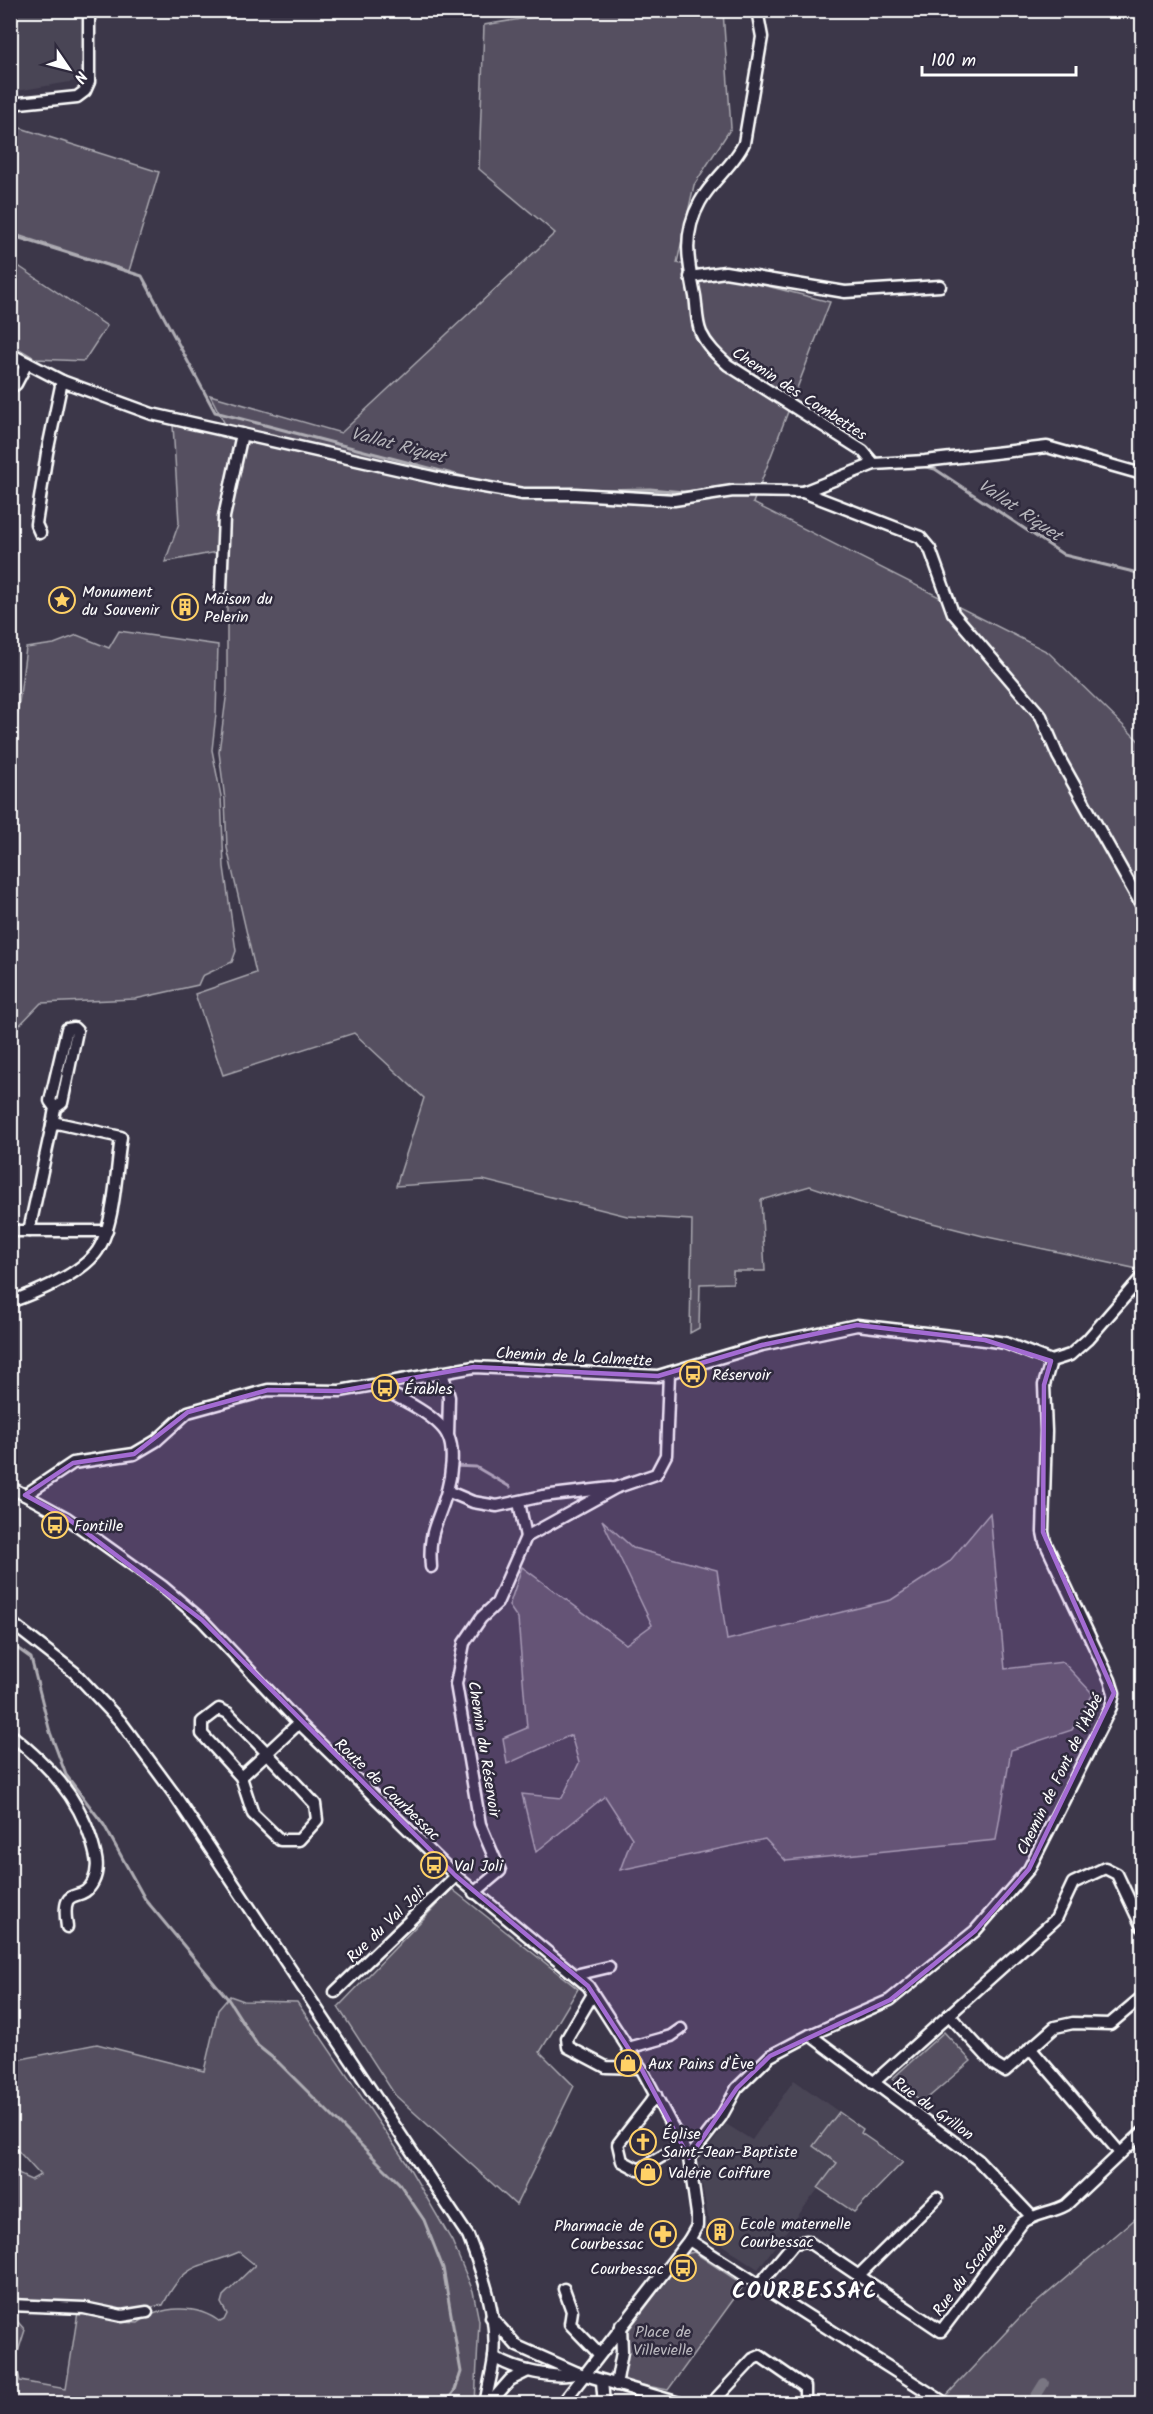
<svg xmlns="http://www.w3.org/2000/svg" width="1153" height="2414" font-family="Kalam,sans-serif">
<rect width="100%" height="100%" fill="#3c3749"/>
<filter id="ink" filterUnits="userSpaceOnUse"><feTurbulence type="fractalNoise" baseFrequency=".0167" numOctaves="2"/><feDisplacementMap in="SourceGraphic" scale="12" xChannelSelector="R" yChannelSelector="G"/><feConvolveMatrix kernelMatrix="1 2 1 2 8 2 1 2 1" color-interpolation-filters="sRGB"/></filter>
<g filter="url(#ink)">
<g fill="#494455">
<path d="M11 10 81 11 82 80 11 92Z"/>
<path d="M794 2080 863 2129 758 2269 722 2245 705 2239 710 2228 698 2163 726 2124 752 2140Z"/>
</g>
<g fill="#555060" stroke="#aaa8b0" stroke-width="1.5">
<path d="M570 11H723L731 128 694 185 677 263 830 302 753 503 1048 652 1142 744V1253L1138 1269 983 1236 882 1210 810 1186 761 1200 765 1271H733V1283L700 1284 699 1328 690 1333 692 1220 627 1216 483 1180 396 1186 424 1098 354 1033 223 1075 195 994 256 973 227 848 225 800 219 752 227 691V550L165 562 179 523 173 425 231 436 210 395 341 433 555 233 479 169 484 25Z"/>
<path d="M11 125 159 172 129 271 11 233Z"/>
<path d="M11 261 107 326 84 361 36 359 11 344Z"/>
<path d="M119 631 218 645 216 714 212 750 221 796 224 867 236 951 232 962 202 976 198 985 135 999 41 1003 11 1034 10 720 16 726 26 648 54 644 77 635 109 648Z"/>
<path d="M990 1513 1005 1669 1063 1662 1093 1694 1072 1730 1011 1750 996 1840 786 1861 765 1839 620 1870 632 1838 605 1796 536 1852 522 1794 562 1798 579 1763 571 1735 507 1764 503 1738 527 1728 518 1619 509 1606 522 1567 626 1644 652 1625 602 1520 633 1548 717 1570 727 1640 891 1600 949 1562Z"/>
<path d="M452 1889 578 1989 540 2052 574 2086 516 2205 395 2095 338 2007Z"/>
<path d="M230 1996 244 2001 297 2002 407 2164 452 2241 473 2291 479 2321 475 2403H11L10 2313 25 2330 15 2361 20 2381 66 2389 78 2312 122 2322 138 2323C161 2305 197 2304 220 2322L224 2320 227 2314 221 2303 223 2296 255 2265 239 2252C198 2270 186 2259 163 2305L123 2312 11 2302V2166L20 2175 31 2180 40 2175 11 2143V2061L97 2044 204 2071 218 2010Z"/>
<path d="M944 2032 971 2061 923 2102 892 2079Z"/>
<path d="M839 2112 863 2129 861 2133 903 2162 854 2212 818 2188 837 2163 813 2146Z"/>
<path d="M1142 2213V2403L955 2404 946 2396 1021 2316Z"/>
<path d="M694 2252 744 2285 668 2390 626 2382 624 2377 627 2332 682 2259 686 2254Z"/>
</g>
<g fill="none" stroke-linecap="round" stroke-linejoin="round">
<g stroke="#afadb4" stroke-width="3">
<path d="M10 235 142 276 215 412 483 482"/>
<path d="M923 466 935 469 1064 555 1142 574"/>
<path d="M588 490 650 489 684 492 731 486"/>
<path d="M454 1466 476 1467 510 1487"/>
<path d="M10 1643 31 1658 50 1732 66 1775 104 1825 145 1899 228 1999 258 2046 279 2063 399 2183 424 2220 443 2268 461 2372 455 2390 445 2404"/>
</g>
<path stroke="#797682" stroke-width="10" d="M1031 2404 1044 2383"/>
<defs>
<g id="minor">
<path d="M757 10 762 37 744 143C734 165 712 180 700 202 682 234 688 262 695 296 697 308 696 321 701 333 707 346 717 355 728 365L863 451 874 464"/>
<path d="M10 104 77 97 85 91 89 82V10"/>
<path d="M690 277 725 272 845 292 940 286"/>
<path d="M10 354 62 381 152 414 450 481 523 494H575L674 500 733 491 803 492 874 464 925 461 1047 447 1142 474"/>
<path d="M10 388 16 384 27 363"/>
<path d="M803 492 920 537 930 549 953 613 1041 716 1058 756 1142 906"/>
<path d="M40 533 36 524 47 453 62 381"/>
<path d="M221 589 224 517 242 434"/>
<path d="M52 1125 55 1108 62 1103 77 1031 74 1028 67 1029 50 1101 55 1108"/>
<path d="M10 1231H107"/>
<path d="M10 1302C37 1292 77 1276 95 1254 115 1229 116 1170 121 1137L57 1123 52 1125 29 1231"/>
<path d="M442 1372 449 1397 448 1436"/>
<path d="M375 1386C395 1396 438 1415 448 1436 455 1450 451 1476 447 1491 438 1524 428 1529 431 1567"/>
<path d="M10 1487 67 1518 162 1586 202 1620 299 1723 456 1876 588 1986 641 2068 689 2158 697 2214V2226L689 2240 562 2404"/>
<path d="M447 1491 473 1502 497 1506 543 1496 611 1488"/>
<path d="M25 1495 73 1463 134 1454 156 1441 188 1412 268 1390 340 1391 474 1367 658 1376 762 1345 857 1325 985 1340 1005 1343 1051 1361 1070 1355 1088 1339 1142 1277"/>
<path d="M519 1502 526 1537"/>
<path d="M10 1622 74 1672 121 1722 174 1794 468 2236C483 2274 498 2316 494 2358 492 2373 488 2388 485 2404"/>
<path d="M10 1734C48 1765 78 1795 92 1842 96 1856 100 1868 93 1882 81 1906 60 1881 67 1927"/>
<path d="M241 1777 202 1734V1722L219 1709 228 1713 267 1753 241 1777 253 1814 280 1840H299L317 1820 315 1804 267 1753 299 1723"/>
<path d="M474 1893 500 1871 480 1824 456 1684 464 1643 481 1618 497 1603 526 1537 615 1488 656 1474 666 1455 669 1373"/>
<path d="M575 1975 609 1967"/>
<path d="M335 1992 456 1876"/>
<path d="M593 1994 567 2038 568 2047 606 2067 641 2068"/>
<path d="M949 2015 995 2065 1005 2071 1055 2027 1073 2023 1110 2024 1142 1997"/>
<path d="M810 2035 978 2160 1031 2216"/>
<path d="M628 2048 671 2036 681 2029"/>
<path d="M1030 2048 1120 2153"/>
<path d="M873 2083 1056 1919 1073 1883 1105 1868 1117 1874 1142 1927"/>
<path d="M656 2095 618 2144 622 2161 639 2170 683 2144"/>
<path d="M689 2158 721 2117 737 2088 770 2056 810 2035 890 2000 975 1931 1029 1869 1111 1707 1114 1693 1110 1680 1045 1542 1043 1532 1046 1431 1044 1385 1051 1361"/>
<path d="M689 2240 942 2401"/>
<path d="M858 2276 937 2198"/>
<path d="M760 2284 794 2243 807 2241 941 2331 1022 2223C1035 2213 1052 2213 1066 2205L1142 2133"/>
<path d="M564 2289 572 2311 570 2324 599 2354"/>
<path d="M10 2305 84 2308 122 2316 147 2312"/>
<path d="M491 2317 517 2346 578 2373 683 2404"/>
<path d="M494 2357C514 2370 555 2380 578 2373"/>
<path d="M602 2381 604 2404"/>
<path d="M616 2385 622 2352 621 2325"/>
<path d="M489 2404 510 2380 528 2371"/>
<path d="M711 2404 753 2359 760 2356 805 2387V2404"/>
</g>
</defs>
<use href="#minor" stroke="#fff" stroke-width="15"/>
<use href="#minor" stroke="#2f2a3d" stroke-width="10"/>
</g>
</g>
<path fill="#a36bd2" fill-opacity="0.2" stroke="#a36bd2" stroke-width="4.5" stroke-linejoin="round" d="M857 1325 985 1340 1051 1361 1044 1385 1043 1532 1114 1693 1029 1869 975 1931 890 2000 770 2056 737 2088 689 2158 641 2068 588 1986 456 1876 202 1620 67 1518 25 1495 73 1463 134 1454 188 1412 268 1390 340 1391 474 1367 658 1376 762 1345Z"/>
<defs>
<symbol id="sight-ring" viewBox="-11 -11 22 22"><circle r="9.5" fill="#2f2a3d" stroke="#ffd166" stroke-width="1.5"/><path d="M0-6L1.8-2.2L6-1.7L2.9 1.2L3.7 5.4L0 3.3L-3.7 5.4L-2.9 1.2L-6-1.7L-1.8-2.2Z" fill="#ffd166"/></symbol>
<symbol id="building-ring" viewBox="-11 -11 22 22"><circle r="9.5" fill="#2f2a3d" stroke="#ffd166" stroke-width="1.5"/><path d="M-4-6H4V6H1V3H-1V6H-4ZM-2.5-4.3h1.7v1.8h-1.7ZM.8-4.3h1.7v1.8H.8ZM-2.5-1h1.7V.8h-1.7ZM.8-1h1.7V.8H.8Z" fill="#ffd166"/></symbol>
<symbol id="bus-ring" viewBox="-11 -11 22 22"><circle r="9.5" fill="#2f2a3d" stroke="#ffd166" stroke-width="1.5"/><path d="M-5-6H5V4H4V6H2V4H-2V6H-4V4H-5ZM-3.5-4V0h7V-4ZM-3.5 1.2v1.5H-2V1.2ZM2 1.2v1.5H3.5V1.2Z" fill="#ffd166"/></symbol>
<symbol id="shop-ring" viewBox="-11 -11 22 22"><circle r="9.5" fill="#2f2a3d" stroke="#ffd166" stroke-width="1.5"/><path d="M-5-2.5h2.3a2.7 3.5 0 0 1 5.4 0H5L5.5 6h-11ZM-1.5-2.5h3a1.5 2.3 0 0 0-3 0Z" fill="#ffd166"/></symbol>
<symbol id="church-ring" viewBox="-11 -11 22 22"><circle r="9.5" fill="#2f2a3d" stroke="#ffd166" stroke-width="1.5"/><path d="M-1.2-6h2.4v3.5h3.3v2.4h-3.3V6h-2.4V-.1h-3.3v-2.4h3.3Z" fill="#ffd166"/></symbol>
<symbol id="pharmacy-ring" viewBox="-11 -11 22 22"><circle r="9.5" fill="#2f2a3d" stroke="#ffd166" stroke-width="1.5"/><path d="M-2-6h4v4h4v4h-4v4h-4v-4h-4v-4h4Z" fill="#ffd166"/></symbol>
</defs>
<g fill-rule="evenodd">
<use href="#sight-ring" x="47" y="585" width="30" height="30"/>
<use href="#building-ring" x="170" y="592" width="30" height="30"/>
<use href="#bus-ring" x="678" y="1359" width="30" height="30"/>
<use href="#bus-ring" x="370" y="1373" width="30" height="30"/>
<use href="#bus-ring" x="40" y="1510" width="30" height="30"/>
<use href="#bus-ring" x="419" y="1850" width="30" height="30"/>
<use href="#shop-ring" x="613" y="2048" width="30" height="30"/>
<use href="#church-ring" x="628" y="2127" width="30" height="30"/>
<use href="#shop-ring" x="633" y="2157" width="30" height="30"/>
<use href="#building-ring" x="705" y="2217" width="30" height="30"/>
<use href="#pharmacy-ring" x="648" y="2219" width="30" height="30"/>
<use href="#bus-ring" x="668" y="2253" width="30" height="30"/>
</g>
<g text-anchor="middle" stroke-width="5" stroke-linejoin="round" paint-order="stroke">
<g font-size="16" fill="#fff" stroke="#2f2a3d">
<text transform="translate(800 393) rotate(33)" y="6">Chemin des Combettes</text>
<text transform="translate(574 1356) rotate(3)" y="6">Chemin de la Calmette</text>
<text transform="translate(485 1749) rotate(81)" y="6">Chemin du Réservoir</text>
<text transform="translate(1059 1774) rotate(-64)" y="6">Chemin de Font de l'Abbé</text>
<text transform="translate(388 1789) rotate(44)" y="6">Route de Courbessac</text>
<text transform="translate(385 1924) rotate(-44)" y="6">Rue du Val Joli</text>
<text transform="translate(934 2108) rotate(36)" y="6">Rue du Grillon</text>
<text transform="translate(969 2269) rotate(-53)" y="6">Rue du Scarabée</text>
</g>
<g font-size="16" fill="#fff" stroke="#2f2a3d" text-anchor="start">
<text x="82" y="597">Monument<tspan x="82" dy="18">du Souvenir</tspan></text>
<text x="204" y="604">Maison du<tspan x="204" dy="18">Pelerin</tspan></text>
<text x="712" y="1380">Réservoir</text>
<text x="404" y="1394">Érables</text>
<text x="74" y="1531">Fontille</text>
<text x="454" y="1871">Val Joli</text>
<text x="648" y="2069">Aux Pains d'Ève</text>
<text x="662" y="2139">Église<tspan x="662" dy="18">Saint-Jean-Baptiste</tspan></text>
<text x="668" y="2178">Valérie Coiffure</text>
<text x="740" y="2229">Ecole maternelle<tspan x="740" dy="18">Courbessac</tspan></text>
<text x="644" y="2231" text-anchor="end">Pharmacie de<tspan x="644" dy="18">Courbessac</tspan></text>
<text x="664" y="2274" text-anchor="end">Courbessac</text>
</g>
<g font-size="16" fill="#bbb9bf" stroke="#2f2a3d">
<text x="663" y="2337">Place de<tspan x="663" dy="18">Villevielle</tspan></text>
</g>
<g font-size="18" font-style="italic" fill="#b5b4ba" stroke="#2f2a3d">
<text transform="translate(398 445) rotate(15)" y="6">Vallat Riquet</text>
<text transform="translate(1020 510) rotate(34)" y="6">Vallat Riquet</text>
</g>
<g font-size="22" font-weight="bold" letter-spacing="1.5" fill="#fff" stroke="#2f2a3d">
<text x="805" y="2298">COURBESSAC</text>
</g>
</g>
<rect width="1153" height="2414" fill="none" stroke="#2f2a3d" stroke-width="36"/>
<rect x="18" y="18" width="1117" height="2378" fill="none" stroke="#fff" stroke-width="2" filter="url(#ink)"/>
<g transform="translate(69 69) rotate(125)" stroke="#2f2a3d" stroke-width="4.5" paint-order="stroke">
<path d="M0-4.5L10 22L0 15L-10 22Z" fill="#ffffff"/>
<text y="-9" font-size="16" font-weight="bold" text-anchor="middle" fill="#ffffff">N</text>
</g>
<path d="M922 66v9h154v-9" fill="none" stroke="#ffffff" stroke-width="3"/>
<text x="931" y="66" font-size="18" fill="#ffffff" stroke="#2f2a3d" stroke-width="4.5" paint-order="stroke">100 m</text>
</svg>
